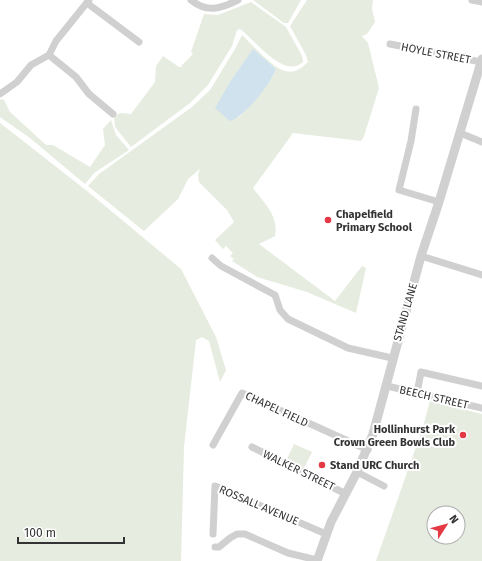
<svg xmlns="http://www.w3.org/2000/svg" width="482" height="561" font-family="'Fira Sans',sans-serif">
<rect width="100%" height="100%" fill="#fff"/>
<g fill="#e6ecdf" fill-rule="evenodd">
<path d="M253 0H301L288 23H284Z"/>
<path d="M307 0H373L372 9 375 22 367 34 362 36 368 43 379 88 364 136 361 141 293 133 253 188C264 203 279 216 275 236L259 244 335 301 362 266 366 268 356 313 307 292 257 277 232 261 234 259 230 256 233 253 226 246 223 249 215 240 234 222 227 210 199 182 198 175 200 169 188 179 178 199 144 231 88 186 99 174 192 107 210 90 235 49 242 35C252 44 272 68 285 71 294 74 302 68 308 62L306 55 290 26ZM253 50 276 69C268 87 252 104 238 118Z"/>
<path d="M251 2 286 27 302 56 303 62C284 80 255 40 240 29L237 30 232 46 208 85 190 103 131 147 115 127 114 117 120 113 131 114 155 82 156 66 163 56 179 67H183L181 66 193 54 191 52 204 14 218 15Z"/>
<path d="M2 99 4 100 10 112 46 145H53L90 167 105 145 103 129 111 120 116 135 129 150 94 173 85 184 30 138 0 117V100Z"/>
<path d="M0 123 87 191 181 269 216 337 226 370 220 382 209 341 202 337 196 340 184 447 181 561H0Z"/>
<path d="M430 401 482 414V561H376L423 427ZM434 513H458V537H434Z"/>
<path d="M294 444 312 452 303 470 287 462V459Z"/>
</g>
<path fill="#cfe2ee" d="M253 49 276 69C269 86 247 114 230 121L215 108 230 82Z"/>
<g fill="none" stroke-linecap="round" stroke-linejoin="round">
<g stroke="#d0d0d0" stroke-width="7">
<path d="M191 0C207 13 220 9 238 0"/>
<path d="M472 0 482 2"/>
<path d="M87 3 139 42"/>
<path d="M390 44 481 62"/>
<path d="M49 55 76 77 89 94 113 114"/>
<path d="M0 94 17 82 31 65 49 55 56 41 89 0"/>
<path d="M416 109 411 141 399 190 439 202"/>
<path d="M460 133 482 142"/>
<path d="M421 256 482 275"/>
<path d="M212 258 221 266 275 295 280 310 288 319 348 348 392 358"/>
<path d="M387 386 482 408"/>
<path d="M417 393 421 372 482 386"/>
<path d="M213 445 242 393 368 450"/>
<path d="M252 447 346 494"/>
<path d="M357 472 384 486"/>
<path d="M213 534 215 486 326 534"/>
<path d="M215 547H219L230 538 237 534H245L288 553 317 560"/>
</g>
<path stroke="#d0d0d0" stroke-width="9" d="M317 561 331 522 357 472 373 434 421 256 439 202 482 59"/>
</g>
<g fill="#e63946" stroke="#fff" stroke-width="1.5">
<circle cx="328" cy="220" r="4"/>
<circle cx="463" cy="435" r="4"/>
<circle cx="322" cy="465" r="4"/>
</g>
<g text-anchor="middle" stroke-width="4" stroke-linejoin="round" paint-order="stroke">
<g font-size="11" fill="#333" stroke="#fff">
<text transform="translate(436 53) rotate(11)" y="4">HOYLE STREET</text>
<text transform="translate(405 312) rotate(-74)" y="4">STAND LANE</text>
<text transform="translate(434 397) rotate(13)" y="4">BEECH STREET</text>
<text transform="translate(277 409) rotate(25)" y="4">CHAPEL FIELD</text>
<text transform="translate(299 470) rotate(26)" y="4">WALKER STREET</text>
<text transform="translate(259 505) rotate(23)" y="4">ROSSALL AVENUE</text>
</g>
<g font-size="11" font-weight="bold" fill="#333" stroke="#fff" text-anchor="start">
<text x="336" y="218">Chapelfield<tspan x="336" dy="13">Primary School</tspan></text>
<text x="455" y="433" text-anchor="end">Hollinhurst Park<tspan x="455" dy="13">Crown Green Bowls Club</tspan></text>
<text x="330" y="469">Stand URC Church</text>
</g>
</g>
<g transform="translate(446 525) rotate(54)"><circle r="19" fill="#ffffff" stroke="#adadad"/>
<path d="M0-3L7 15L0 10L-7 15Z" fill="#e63946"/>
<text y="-6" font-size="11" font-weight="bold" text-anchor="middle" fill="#333333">N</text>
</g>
<path d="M18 537v6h106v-6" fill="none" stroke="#333333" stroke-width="2"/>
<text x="24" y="537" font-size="12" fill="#333333" stroke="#ffffff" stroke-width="3" paint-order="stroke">100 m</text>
</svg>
